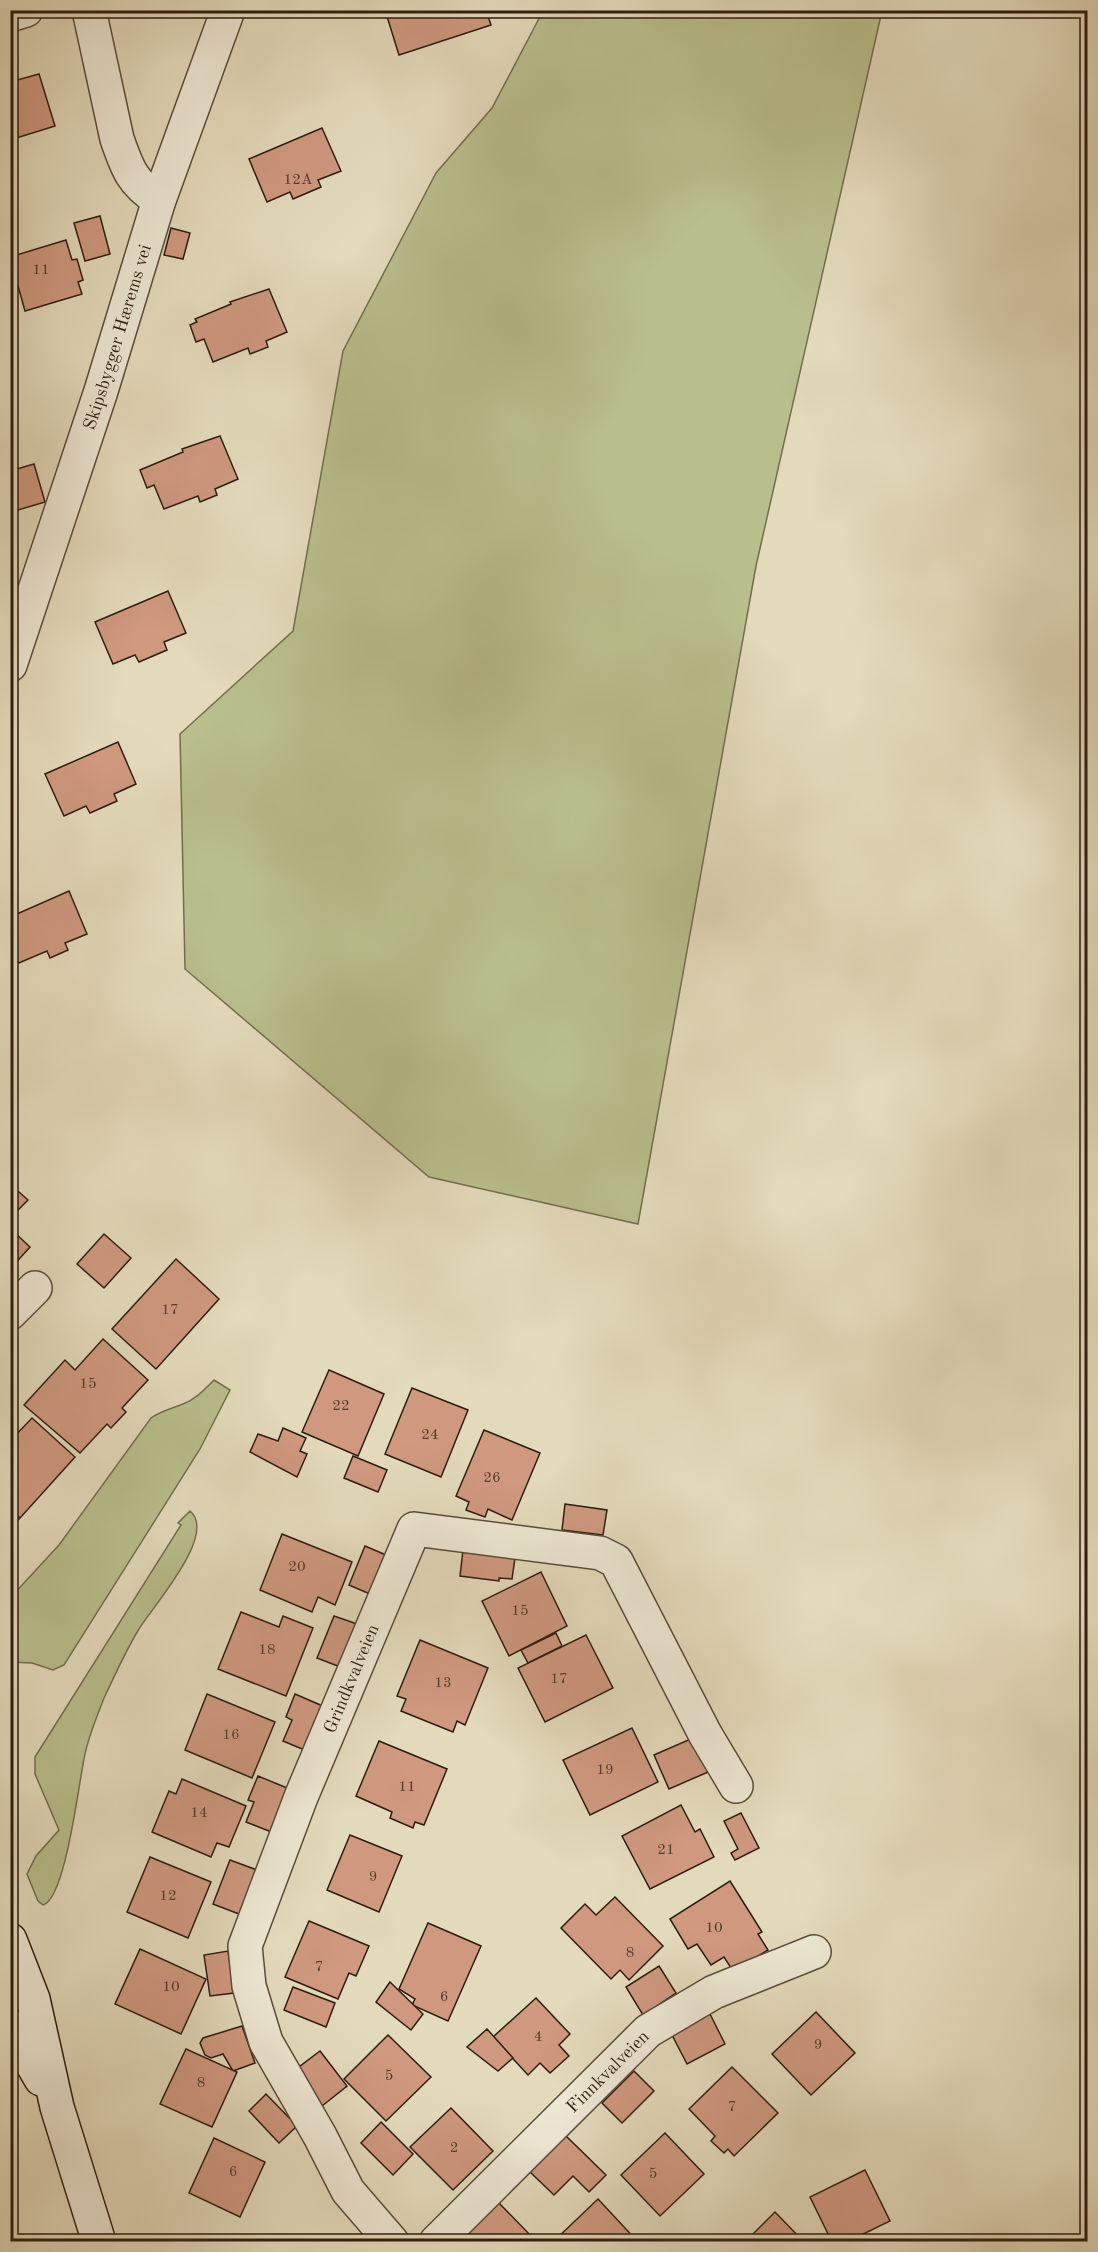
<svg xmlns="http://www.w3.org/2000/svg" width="1098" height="2252" font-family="'Old Standard TT',serif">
<rect width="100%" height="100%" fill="#e3dabb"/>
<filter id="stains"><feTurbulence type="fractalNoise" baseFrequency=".00333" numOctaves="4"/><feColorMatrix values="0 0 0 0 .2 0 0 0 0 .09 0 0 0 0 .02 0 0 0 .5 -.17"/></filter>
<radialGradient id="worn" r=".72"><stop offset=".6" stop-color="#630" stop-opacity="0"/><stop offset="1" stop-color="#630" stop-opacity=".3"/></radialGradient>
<g fill="#b9be8c" stroke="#736e4e" stroke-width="1.5">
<path d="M543 11H882L756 566 638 1224 429 1177 185 969 180 734 293 631 343 351 436 173 492 108Z"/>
<path d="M214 1380 230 1390 200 1449 64 1665 53 1670 32 1663 11 1662V1597L59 1545 151 1418C161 1411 171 1409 183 1404 196 1399 204 1390 214 1380Z"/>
<path d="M190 1511C218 1534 153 1606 139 1629 126 1650 115 1675 104 1698 97 1716 89 1735 85 1754 79 1779 66 1899 43 1905L38 1901 27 1874 36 1856 59 1830 35 1774V1757L181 1525 178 1523Z"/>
</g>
<g fill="#cf987f" stroke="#2d1d0f" stroke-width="1.5">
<path d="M385 10H486L491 25 399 55Z"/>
<path d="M39 74 55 126 10 140V82Z"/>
<path d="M322 128 341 171 318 180 321 187 293 199 290 192 267 202 249 159Z"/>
<path d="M100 216 110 254 85 261 74 223Z"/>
<path d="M171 228 190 233 183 259 164 255Z"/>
<path d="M66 240 72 260 77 259 83 280 78 282 82 294 25 311 10 257Z"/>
<path d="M269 289 287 332 266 341 268 347 250 354 248 348 213 362 204 339 196 342 190 325 197 322 195 319 231 304 230 302Z"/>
<path d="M220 436 238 479 215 489 217 495 200 502 198 496 164 509 154 485 147 488 140 470 183 452 182 449Z"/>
<path d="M34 464 45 502 18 510 10 471Z"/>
<path d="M168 591 186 633 164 642 167 650 139 662 135 655 113 664 95 622Z"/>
<path d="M118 742 136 784 114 794 117 801 90 813 86 806 64 816 45 774Z"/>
<path d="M69 891 87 934 65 943 68 950 50 958 47 951 14 965 10 958V917Z"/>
<path d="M10 1184 28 1200 10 1218Z"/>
<path d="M15 1233 30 1247 10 1269V1238Z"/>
<path d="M104 1234 131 1258 104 1288 77 1264Z"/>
<path d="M176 1259 219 1299 156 1369 112 1329Z"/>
<path d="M103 1339 148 1380 122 1408 126 1412 111 1428 107 1424 80 1453 24 1405 65 1360 75 1370Z"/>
<path d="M329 1370 384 1394 358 1456 302 1432Z"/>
<path d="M412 1388 468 1410 441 1477 385 1454Z"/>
<path d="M32 1418 75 1457 20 1518 10 1509V1441Z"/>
<path d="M283 1428 306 1438 300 1451 307 1454 297 1477 250 1452 258 1434 278 1441Z"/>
<path d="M484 1430 540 1453 512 1520 488 1509 485 1517 466 1510 469 1502 456 1496Z"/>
<path d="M353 1456 387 1470 378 1492 344 1478Z"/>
<path d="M565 1504 607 1510 603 1535 562 1530Z"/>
<path d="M10 1511 19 1519 10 1528Z"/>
<path d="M282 1534 352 1562 335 1605 318 1597 312 1612 260 1590Z"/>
<path d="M365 1546 386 1555 370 1594 349 1585Z"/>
<path d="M463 1550 515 1558 512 1579 499 1578V1581L460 1576Z"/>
<path d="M541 1572 567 1626 509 1656 482 1601Z"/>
<path d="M241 1612 279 1627 283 1616 313 1628 286 1696 218 1669Z"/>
<path d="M334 1616 360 1625 343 1668 317 1658Z"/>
<path d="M556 1633 562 1646 528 1663 521 1650Z"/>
<path d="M586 1635 613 1688 545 1722 518 1668Z"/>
<path d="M420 1640 488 1668 465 1725 457 1721 453 1732 401 1711 406 1699 397 1696Z"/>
<path d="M207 1694 275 1722 252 1778 185 1750Z"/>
<path d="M295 1694 325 1707 307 1751 283 1741 292 1720 286 1717Z"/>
<path d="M632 1728 658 1782 590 1815 563 1760Z"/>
<path d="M693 1738 708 1772 669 1789 654 1755Z"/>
<path d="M379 1741 447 1769 424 1825 415 1822 413 1828 390 1818 392 1812 356 1796Z"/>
<path d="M258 1776 292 1790 274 1833 246 1822 254 1802 248 1800Z"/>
<path d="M182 1779 246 1806 229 1847 217 1843 211 1857 152 1832 169 1791 176 1794Z"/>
<path d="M681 1805 695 1832 700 1829 714 1857 650 1889 622 1836Z"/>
<path d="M741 1813 759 1848 735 1860 731 1853 738 1849 724 1821Z"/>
<path d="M350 1835 402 1856 379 1912 327 1890Z"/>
<path d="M150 1857 211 1882 188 1938 127 1912Z"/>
<path d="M230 1860 257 1870 239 1914 213 1904Z"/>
<path d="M730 1881 762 1932 758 1934 768 1950 733 1971 724 1957 711 1965 697 1944 688 1949 670 1919Z"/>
<path d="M615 1897 663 1946 629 1980 620 1970 611 1979 561 1928 585 1904 596 1915Z"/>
<path d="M309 1921 369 1946 356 1976 349 1973 338 1999 285 1977Z"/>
<path d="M428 1923 481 1946 448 2021 412 2005 415 1999 399 1989Z"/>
<path d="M140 1949 206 1979 181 2034 115 2004Z"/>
<path d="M228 1951 234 1993 210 1996 204 1955Z"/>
<path d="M659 1966 676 1993 643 2015 626 1987Z"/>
<path d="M390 1982 423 2014 411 2030 376 2002Z"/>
<path d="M293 1987 335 2003 326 2027 284 2010Z"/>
<path d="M536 1998 570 2034 559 2045 569 2056 550 2073 540 2063 528 2075 493 2037Z"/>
<path d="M816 2012 855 2053 811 2095 772 2054Z"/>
<path d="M710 2014 725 2044 687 2064 671 2033Z"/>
<path d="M242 2026 255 2063 233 2071 223 2054 211 2058 205 2055 200 2043 203 2038Z"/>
<path d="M487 2029 513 2058 498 2071 467 2047Z"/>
<path d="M388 2035 431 2077 386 2121 344 2079Z"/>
<path d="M186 2049 237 2072 212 2127 160 2104Z"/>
<path d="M320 2051 347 2086 322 2106 295 2070Z"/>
<path d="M732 2067 778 2113 734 2156 728 2149 724 2153 711 2141 715 2136 689 2109Z"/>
<path d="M634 2071 654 2091 622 2123 602 2103Z"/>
<path d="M266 2094 297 2126 279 2143 249 2111Z"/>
<path d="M451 2108 493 2151 453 2190 410 2147Z"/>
<path d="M381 2122 413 2154 393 2175 361 2143Z"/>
<path d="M665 2133 704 2174 660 2216 621 2175Z"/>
<path d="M565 2135 606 2175 589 2192 573 2176 554 2195 530 2172Z"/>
<path d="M214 2138 265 2162 240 2217 189 2193Z"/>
<path d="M865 2170 890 2221 847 2242H832L810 2197Z"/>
<path d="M598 2199 638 2242H554V2241Z"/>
<path d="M499 2203 533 2238 530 2242H475L467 2233Z"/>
<path d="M775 2212 804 2242H745Z"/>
</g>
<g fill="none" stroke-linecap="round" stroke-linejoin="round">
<defs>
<g id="street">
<path d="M89 10 117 139C127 168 132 183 159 200"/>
<path d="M10 15 26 10"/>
<path id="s1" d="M10 665 101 391 159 200 228 10"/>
<path d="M10 1313 35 1288"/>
<path id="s2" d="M392 2242 348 2191 320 2136 266 2042 249 1986 245 1946 301 1797 414 1529 600 1553 616 1561 705 1734 736 1786"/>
<path id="s3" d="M436 2242 648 2031 714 1992 814 1952"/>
</g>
<g id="secondary">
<path d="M10 1940 33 1999 57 2107 99 2242"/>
<path d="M10 2026 41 2079"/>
</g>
</defs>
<use href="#street" stroke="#5a4c3a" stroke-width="36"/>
<use href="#secondary" stroke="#2d1d0f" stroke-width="36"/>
<use href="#street" stroke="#ede7d3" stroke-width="33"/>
<use href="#secondary" stroke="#ede7d3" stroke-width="33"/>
</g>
<g text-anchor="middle" stroke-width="6" stroke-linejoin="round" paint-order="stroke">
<g font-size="15" fill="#563c2b">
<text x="298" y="184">12A</text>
<text x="41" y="274">11</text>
<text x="170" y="1314">17</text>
<text x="88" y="1388">15</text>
<text x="341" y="1410">22</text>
<text x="430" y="1439">24</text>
<text x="492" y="1482">26</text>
<text x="297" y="1571">20</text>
<text x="520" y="1615">15</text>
<text x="267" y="1654">18</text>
<text x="559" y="1683">17</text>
<text x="443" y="1687">13</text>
<text x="231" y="1739">16</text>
<text x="605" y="1774">19</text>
<text x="407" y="1791">11</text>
<text x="199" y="1817">14</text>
<text x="666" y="1854">21</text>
<text x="373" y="1881">9</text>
<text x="168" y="1900">12</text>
<text x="714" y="1932">10</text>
<text x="630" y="1957">8</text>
<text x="319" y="1971">7</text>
<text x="171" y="1991">10</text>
<text x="444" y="2001">6</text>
<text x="538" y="2041">4</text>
<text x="818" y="2049">9</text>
<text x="389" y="2080">5</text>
<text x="201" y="2087">8</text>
<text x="732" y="2111">7</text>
<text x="454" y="2152">2</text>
<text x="233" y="2176">6</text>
<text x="653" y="2178">5</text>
</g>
<g font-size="18" fill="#2d1d0f" stroke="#ede7d3">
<text dy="6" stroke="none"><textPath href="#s1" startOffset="345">Skipsbygger Hærems vei</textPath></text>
<text dy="6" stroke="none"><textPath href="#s2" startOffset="624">Grindkvalveien</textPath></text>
<text dy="6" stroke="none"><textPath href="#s3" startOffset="242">Finnkvalveien</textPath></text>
</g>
</g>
<rect width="1098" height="2252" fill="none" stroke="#e3dabb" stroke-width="36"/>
<rect x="12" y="12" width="1074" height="2228" fill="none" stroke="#2d1d0f" stroke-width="3"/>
<rect x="18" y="18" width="1062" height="2216" fill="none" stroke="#2d1d0f" stroke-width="1.5"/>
<rect width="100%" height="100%" filter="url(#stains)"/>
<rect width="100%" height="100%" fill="url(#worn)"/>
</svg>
